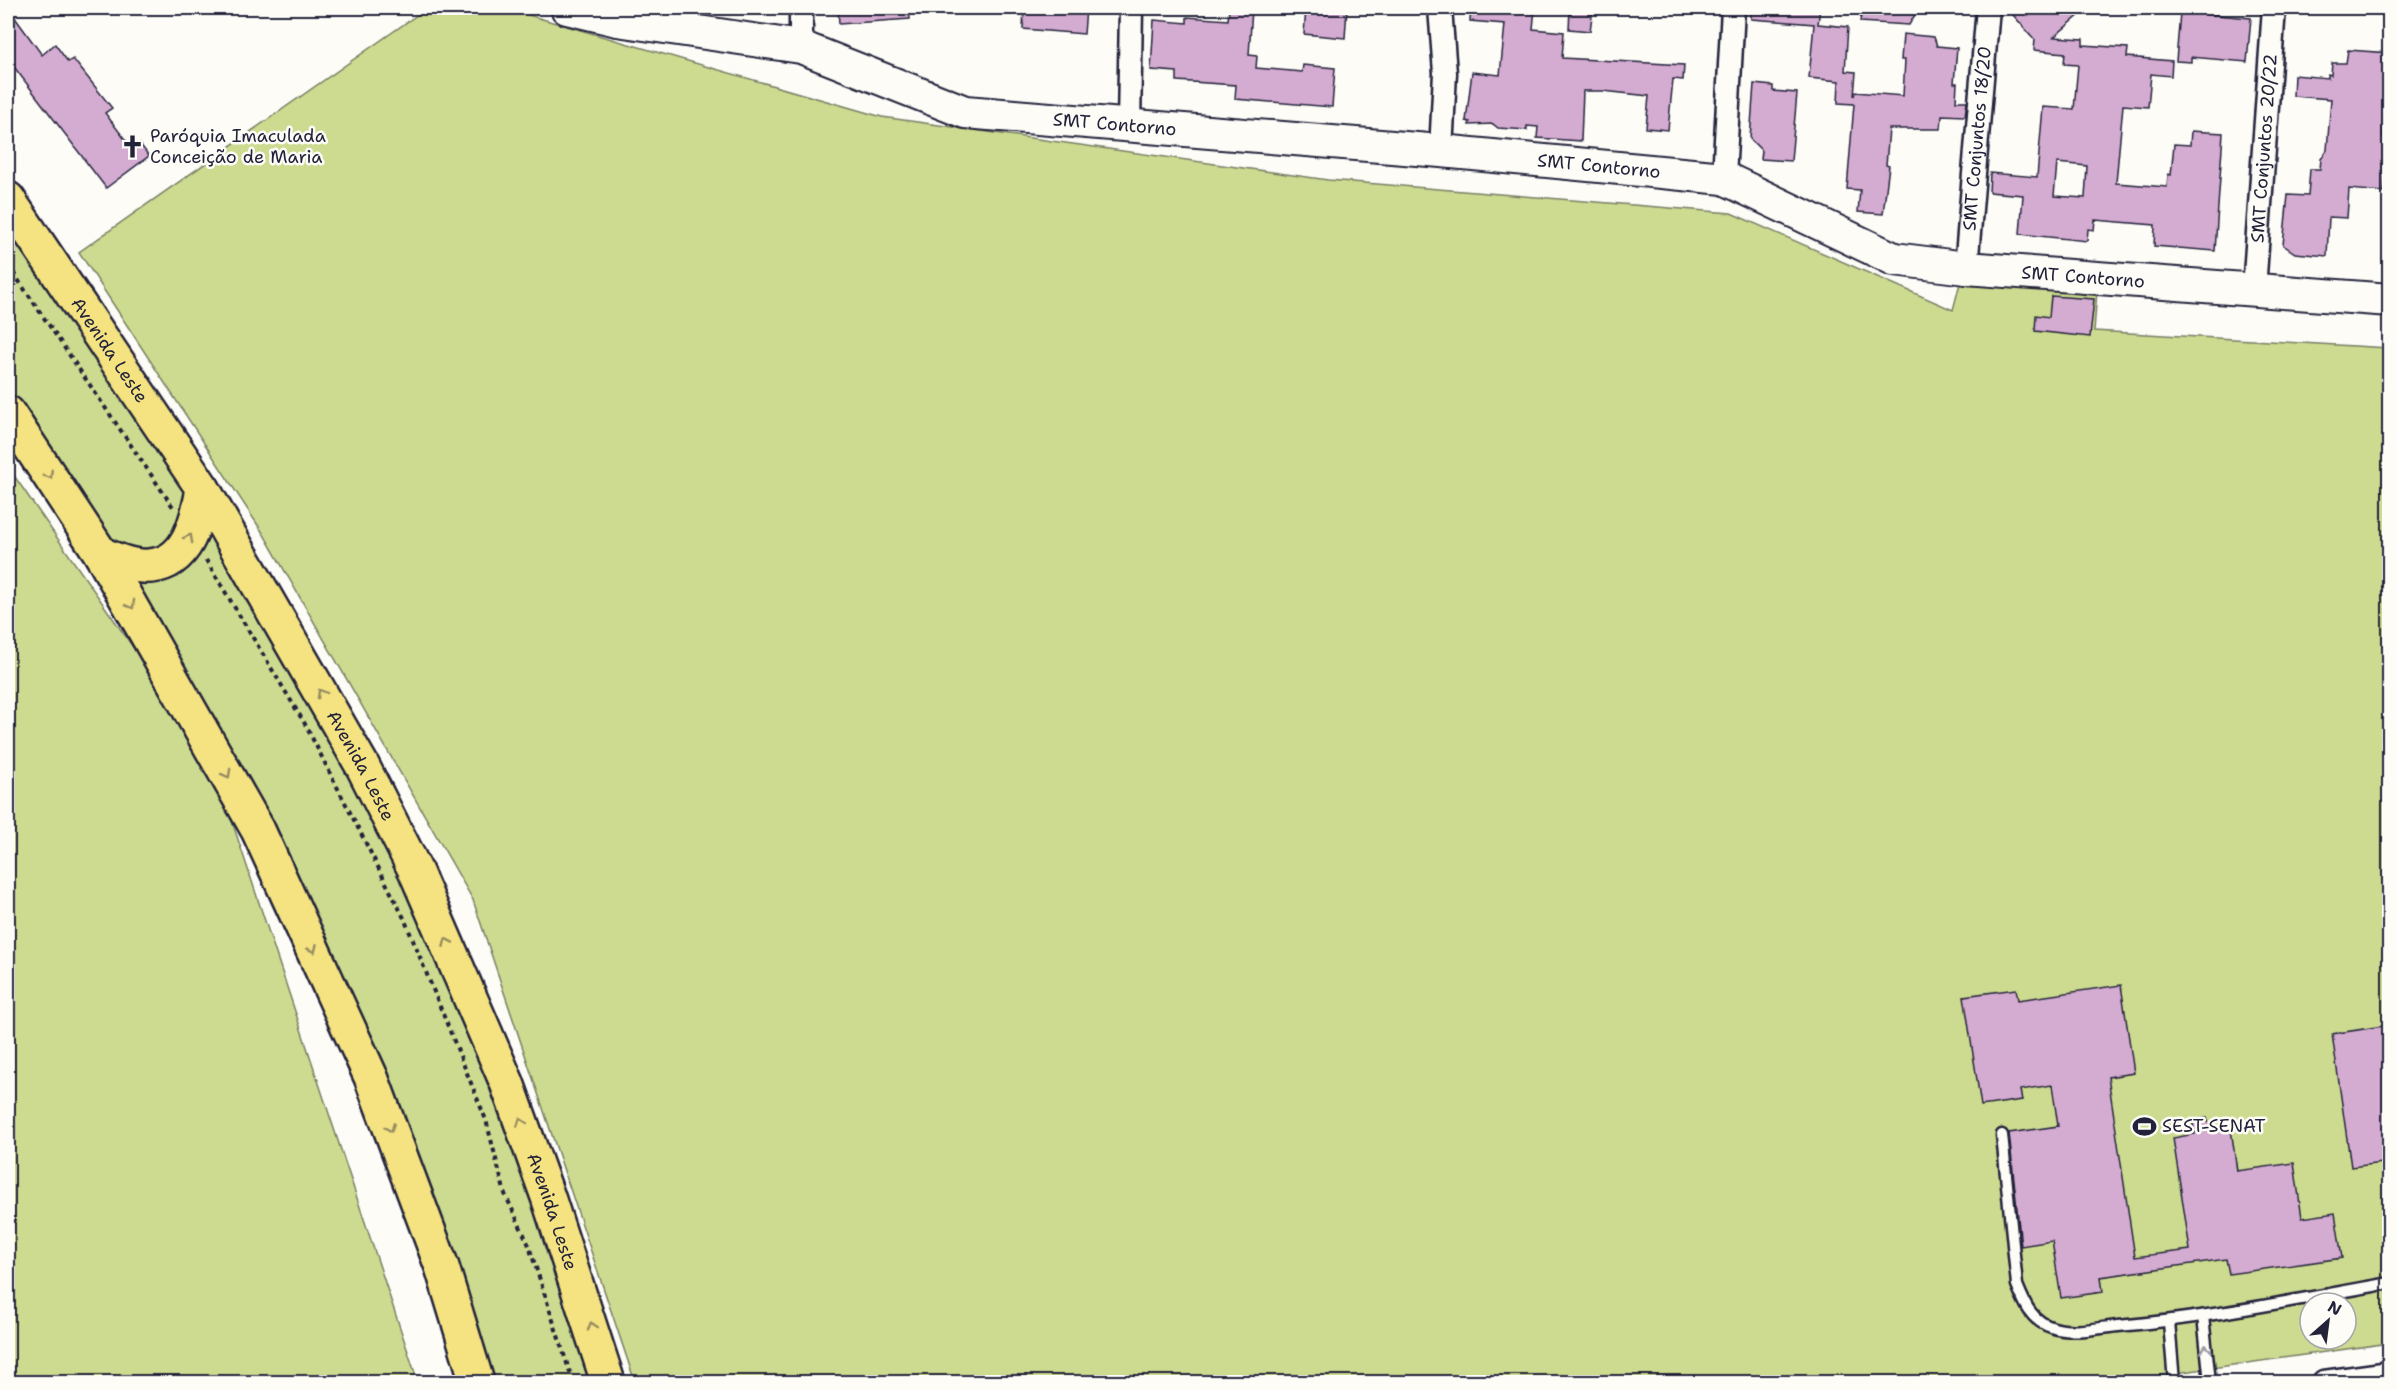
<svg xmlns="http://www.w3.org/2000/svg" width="2397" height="1390" font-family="'Shantell Sans',sans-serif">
<rect width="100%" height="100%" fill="#fdfcf7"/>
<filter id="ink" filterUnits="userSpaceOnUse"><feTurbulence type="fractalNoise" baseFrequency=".0167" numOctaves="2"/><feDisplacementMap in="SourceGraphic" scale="12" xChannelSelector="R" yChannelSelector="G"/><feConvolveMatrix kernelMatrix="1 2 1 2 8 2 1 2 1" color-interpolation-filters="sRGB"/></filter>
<g filter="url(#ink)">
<g fill="#ccdb8f" stroke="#777e65" stroke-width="1.5" fill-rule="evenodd">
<path d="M427 8H504L882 117 1328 180 1731 213 1953 310 1961 279 2097 291 2094 331 2389 348V1343L2112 1382H635L473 900 263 533 79 252ZM2310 1303H2346V1339H2310Z"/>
<path d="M8 225 202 494 164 560 106 540 8 393Z"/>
<path d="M8 467 212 761 418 1382H8Z"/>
<path d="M206 522 350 768 451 986 599 1382H481L365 1028 281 839 109 544 165 563Z"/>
</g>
<g fill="#d4abd1" stroke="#22223b" stroke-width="1.5" fill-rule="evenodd">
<path d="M8 8 42 55 55 44 68 62 73 59 112 108 105 113 133 150 140 144 149 156 106 188 8 59Z"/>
<path d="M838 8H909L910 19 839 24Z"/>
<path d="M1024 8H1086L1084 34 1023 29Z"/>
<path d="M1229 8H1252L1249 55 1257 56 1256 68 1302 72 1303 65 1335 68 1332 107 1235 99 1236 85 1177 81V72L1151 70 1154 20 1187 23V17L1228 20Z"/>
<path d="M1306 8H1347L1345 38 1304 34Z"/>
<path d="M1471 8H1535L1533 29 1564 32 1562 58 1684 65 1683 80 1673 79 1668 130 1646 128 1649 96 1603 91H1583L1581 141 1537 138 1538 127 1527 126V130L1498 128 1493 124 1469 125 1470 122 1466 121 1472 72 1500 75 1505 24 1470 21Z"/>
<path d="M1570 8H1593L1590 31 1569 29Z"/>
<path d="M1751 8H1820L1818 24 1848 27 1845 71 1856 72 1854 96 1855 92 1903 96 1905 60H1901L1903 34 1934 37 1937 46 1957 48 1954 83H1957L1956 101H1967L1965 116 1942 115 1941 129H1889L1886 165 1889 166 1883 214 1858 212 1860 190 1847 189 1854 104 1838 103 1839 81 1809 78 1814 24 1751 19Z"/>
<path d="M1862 8H1919L1909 25 1860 22Z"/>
<path d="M2007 8H2088L2054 37 2083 39V45L2128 48 2127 57 2172 61 2171 76 2151 74 2148 107 2123 105 2116 183 2167 187 2168 174 2171 175 2174 144 2190 145 2191 131 2223 133 2215 251 2154 246 2155 225 2095 220 2094 230 2088 229 2087 241 2020 234 2023 195 1989 192 1990 173 2037 177 2043 107 2074 109 2078 65 2064 64 2065 53 2034 50 2035 40ZM2057 163 2087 166 2085 198 2054 196Z"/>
<path d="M2180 12 2251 18 2247 62 2191 57V62L2176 61Z"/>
<path d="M2348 50 2390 53V104H2385L2383 136H2388L2384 192 2349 189 2347 218 2329 217 2327 256 2295 253 2283 245 2288 195 2308 196 2310 169H2320L2321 159 2327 150 2331 99 2293 96 2294 75 2328 78V74L2331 75 2332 63H2346Z"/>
<path d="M1754 84 1773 86V91L1797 93 1791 161 1761 159 1762 151 1750 139Z"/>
<path d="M2051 296 2094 299 2090 337 2035 331 2036 315 2049 317Z"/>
<path d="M2121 985 2134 1073 2108 1077 2135 1257 2190 1250 2173 1138 2195 1134 2192 1120 2207 1118 2211 1132 2231 1129 2237 1171 2294 1163 2302 1218 2335 1213 2342 1258 2229 1274 2226 1259 2101 1277 2103 1292 2061 1298 2052 1241 2021 1246 2009 1133 2058 1126 2052 1085 2020 1090 2022 1100 1981 1106 1964 996 2016 989 2018 1000Z"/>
<path d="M2390 1025V1162L2351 1167 2332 1034Z"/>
</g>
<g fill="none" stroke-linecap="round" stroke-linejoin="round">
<defs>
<g id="lane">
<path d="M2002 1135 2017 1285C2025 1305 2032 1322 2054 1328 2073 1334 2098 1328 2118 1326 2209 1318 2299 1299 2390 1283"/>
<path d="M2203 1316 2210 1382"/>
<path d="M2169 1322 2174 1382"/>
</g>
<g id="street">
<path d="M801 8V47"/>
<path d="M1440 8 1445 73 1441 151"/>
<path d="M1129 126 1131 8"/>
<path d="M1724 178 1733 8"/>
<path id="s1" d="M1966 268 1988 8"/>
<path id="s2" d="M2254 289 2274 8"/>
<path d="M2324 1382 2390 1373"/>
</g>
<g id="secondary">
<path id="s3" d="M567 8 617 20 801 47 965 112 1441 151 1724 178 1894 259 1966 268 2390 300"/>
</g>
<g id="primary">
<path id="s4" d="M8 199 203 489 363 767 415 870 507 1083 548 1197 608 1382"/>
<path d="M8 413 101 554 258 830 371 1077 442 1267 477 1382"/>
<path d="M101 554C111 558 122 563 133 565 184 574 196 529 203 489"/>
</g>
</defs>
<use href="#lane" stroke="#22223b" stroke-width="15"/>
<use href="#street" stroke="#22223b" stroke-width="27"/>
<use href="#secondary" stroke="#22223b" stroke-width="36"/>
<use href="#primary" stroke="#22223b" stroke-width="38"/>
<g stroke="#22223b" stroke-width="4" stroke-dasharray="4.5 4.5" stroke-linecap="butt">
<path d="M8 265 173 507"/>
<path d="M206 560 305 724 404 918 486 1120 505 1194 528 1243 573 1382"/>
</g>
<use href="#lane" stroke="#fdfcf7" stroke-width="10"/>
<use href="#street" stroke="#fdfcf7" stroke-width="22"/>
<use href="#secondary" stroke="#fdfcf7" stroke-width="32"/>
<use href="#primary" stroke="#f5e381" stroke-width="33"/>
</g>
<defs><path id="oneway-chevron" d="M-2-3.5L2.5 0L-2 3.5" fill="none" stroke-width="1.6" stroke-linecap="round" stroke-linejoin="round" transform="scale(1.5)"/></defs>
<g stroke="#968c62">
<use href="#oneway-chevron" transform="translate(49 475) rotate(57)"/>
<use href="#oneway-chevron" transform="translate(189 538) rotate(-61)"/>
<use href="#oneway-chevron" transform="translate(131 605) rotate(60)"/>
<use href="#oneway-chevron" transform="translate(321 693) rotate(-120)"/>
<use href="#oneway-chevron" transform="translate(227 774) rotate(61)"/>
<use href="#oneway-chevron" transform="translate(447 942) rotate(-114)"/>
<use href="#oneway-chevron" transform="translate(313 949) rotate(66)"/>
<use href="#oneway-chevron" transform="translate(521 1122) rotate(-110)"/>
<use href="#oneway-chevron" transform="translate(390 1128) rotate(69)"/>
<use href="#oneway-chevron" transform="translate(592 1326) rotate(-108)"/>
</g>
<use stroke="#9a9aa2" href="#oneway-chevron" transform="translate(2206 1349) rotate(-95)"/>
</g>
<defs>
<symbol id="church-bare" viewBox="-9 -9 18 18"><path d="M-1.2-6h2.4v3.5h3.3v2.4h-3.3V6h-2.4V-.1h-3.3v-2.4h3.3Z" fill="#22223b" stroke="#fdfcf7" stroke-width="2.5" paint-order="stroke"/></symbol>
<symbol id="stadium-bare" viewBox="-9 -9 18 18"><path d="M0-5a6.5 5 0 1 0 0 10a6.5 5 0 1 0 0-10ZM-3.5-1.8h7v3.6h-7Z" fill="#22223b" stroke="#fdfcf7" stroke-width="2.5" paint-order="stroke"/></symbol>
</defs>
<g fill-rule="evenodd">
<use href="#church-bare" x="116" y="130" width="33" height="33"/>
<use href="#stadium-bare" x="2128" y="1110" width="33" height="33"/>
</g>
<g text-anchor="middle" stroke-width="5" stroke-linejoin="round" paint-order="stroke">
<g font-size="18" fill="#22223b" stroke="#fdfcf7">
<text dy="6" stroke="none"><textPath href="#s3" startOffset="564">SMT Contorno</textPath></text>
<text dy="6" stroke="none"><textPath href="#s1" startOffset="130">SMT Conjuntos 18/20</textPath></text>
<text dy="6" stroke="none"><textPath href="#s2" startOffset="141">SMT Conjuntos 20/22</textPath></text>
<text dy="6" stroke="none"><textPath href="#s3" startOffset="1050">SMT Contorno</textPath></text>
<text dy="6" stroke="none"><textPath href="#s3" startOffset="1554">SMT Contorno</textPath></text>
<text dy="6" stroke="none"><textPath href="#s4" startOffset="182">Avenida Leste</textPath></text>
<text dy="6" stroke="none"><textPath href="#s4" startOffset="668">Avenida Leste</textPath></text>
<text dy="6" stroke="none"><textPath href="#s4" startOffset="1154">Avenida Leste</textPath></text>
</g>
<g font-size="18" fill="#22223b" stroke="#fdfcf7" text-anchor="start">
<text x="150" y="142">Paróquia Imaculada<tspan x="150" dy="21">Conceição de Maria</tspan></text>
<text x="2162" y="1132">SEST-SENAT</text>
</g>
</g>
<rect width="2397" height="1390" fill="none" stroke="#fdfcf7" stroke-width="30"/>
<rect x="15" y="15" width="2367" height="1360" fill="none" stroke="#22223b" stroke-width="2" filter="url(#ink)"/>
<g transform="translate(2328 1321) rotate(28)"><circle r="28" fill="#fdfcf7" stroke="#a5a5ac" stroke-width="1.5"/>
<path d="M0-4.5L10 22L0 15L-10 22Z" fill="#22223b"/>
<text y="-9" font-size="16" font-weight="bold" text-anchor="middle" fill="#22223b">N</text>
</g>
</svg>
